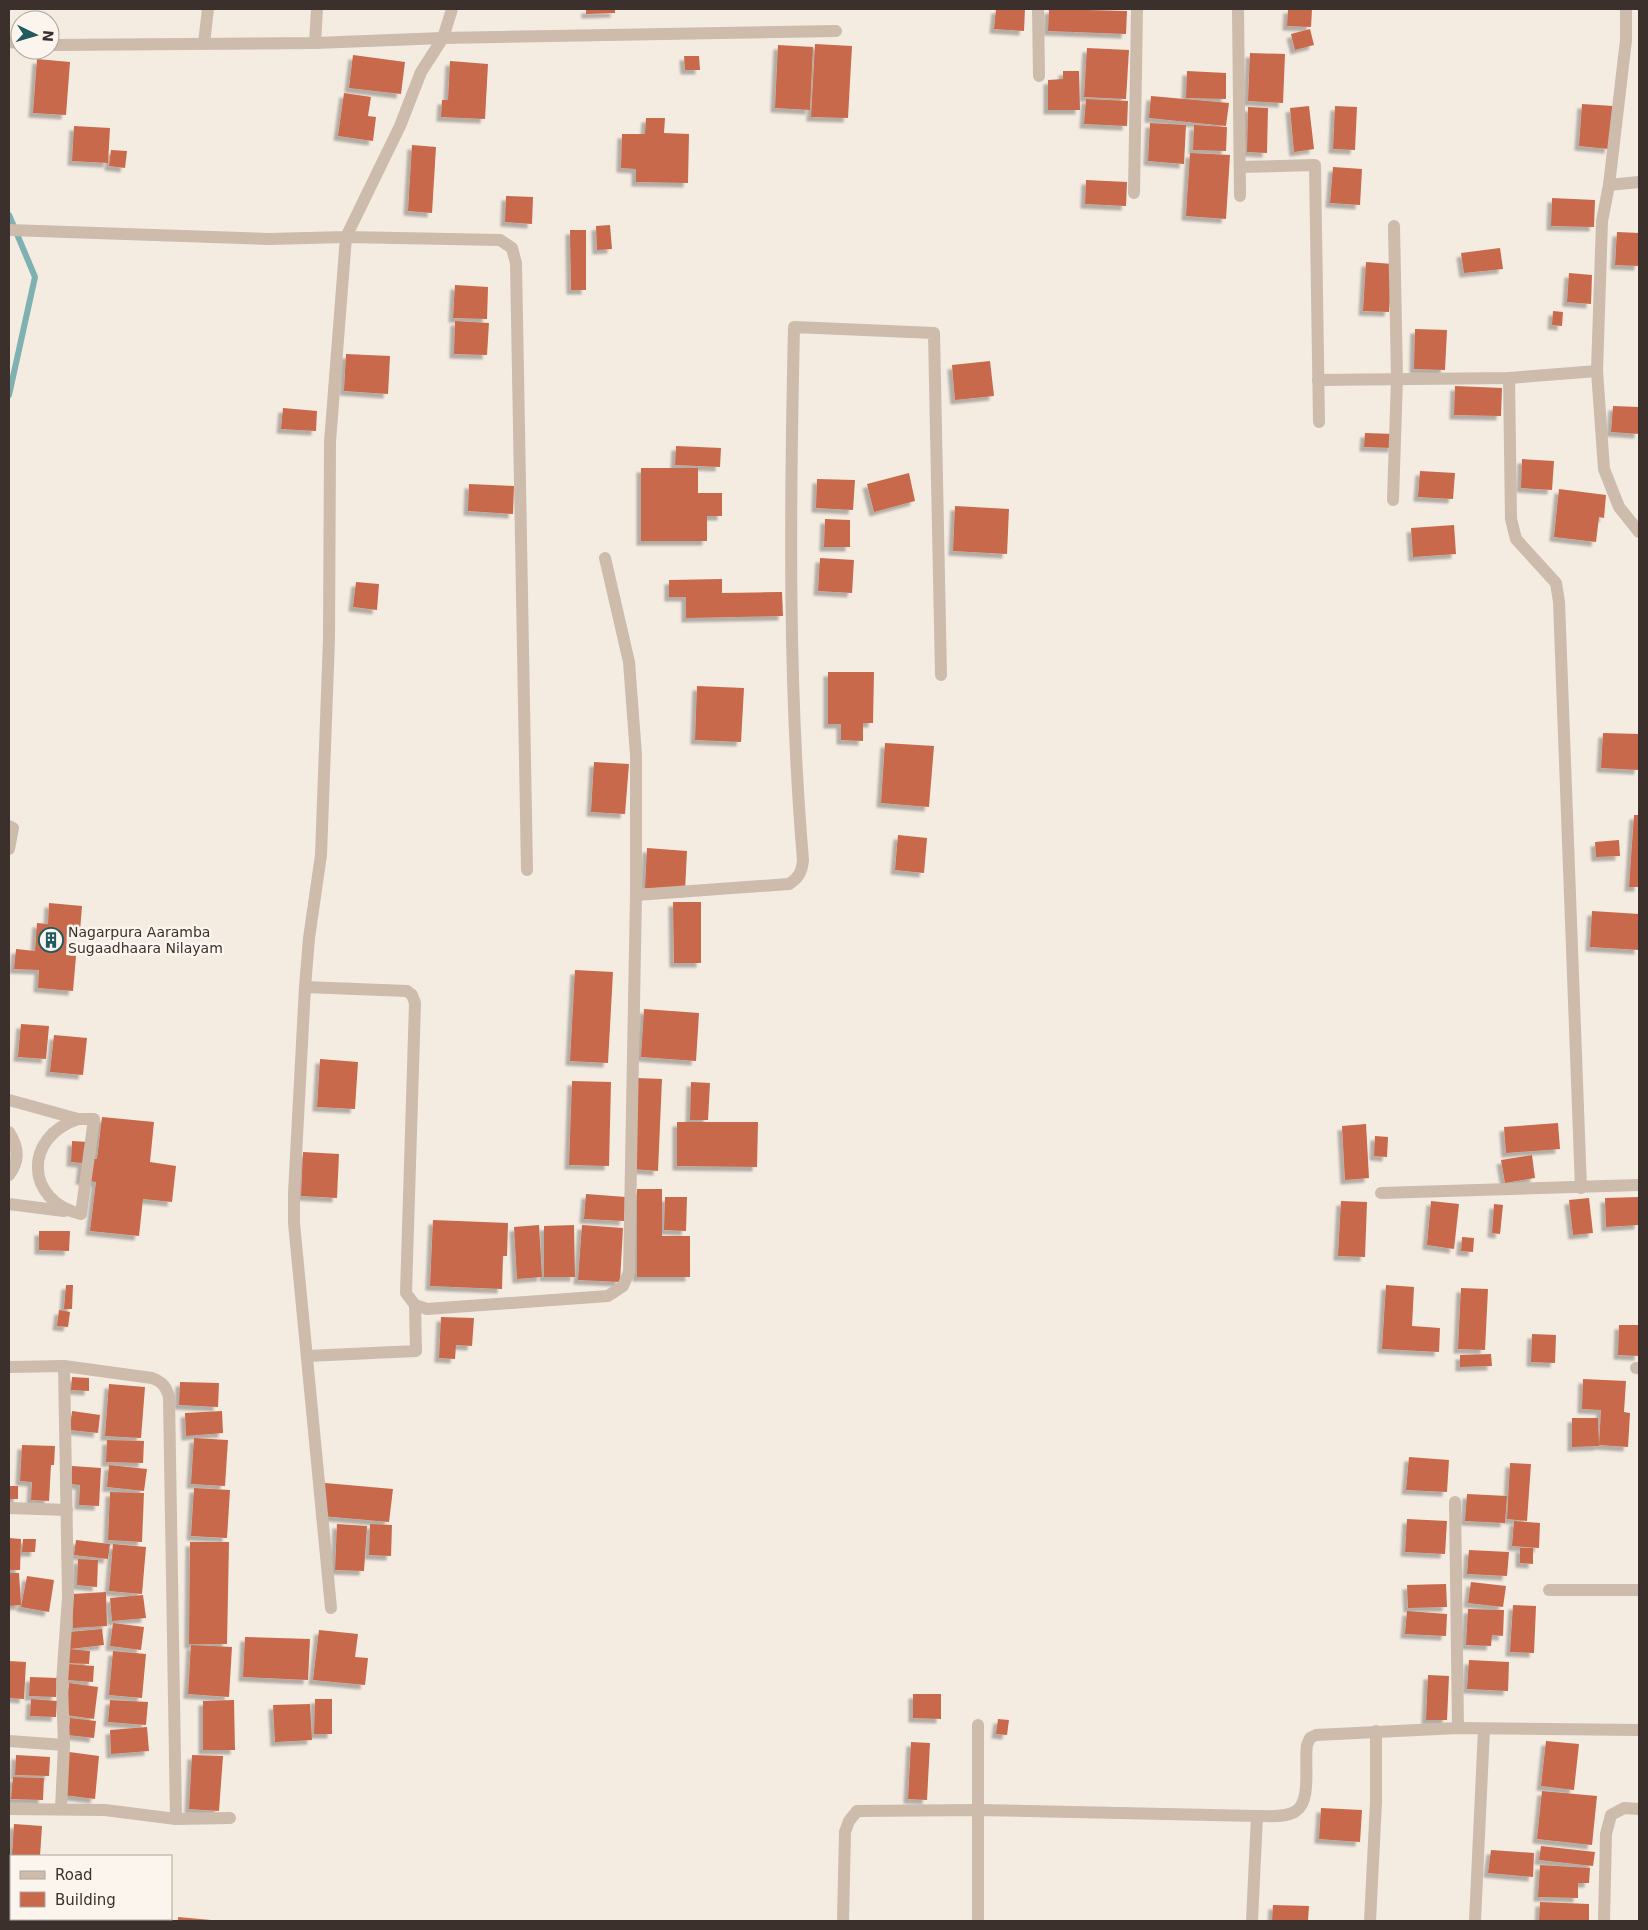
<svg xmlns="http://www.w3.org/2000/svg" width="1648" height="1930" font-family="'DejaVu Sans',sans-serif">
<defs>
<filter id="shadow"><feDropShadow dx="-4.5" dy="4.5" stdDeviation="1" flood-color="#0004"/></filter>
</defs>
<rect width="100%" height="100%" fill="#f4ebe1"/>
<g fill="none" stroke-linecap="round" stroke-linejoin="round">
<path stroke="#7fb0b2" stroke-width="6" d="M9 215 35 277 9 395"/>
</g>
<g fill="#c8694b" filter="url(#shadow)">
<path d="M586 9H615V13L586 14Z"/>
<path d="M996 9H1025L1024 31 994 29Z"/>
<path d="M1049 9 1127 11 1126 34 1048 31Z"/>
<path d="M1288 9H1312L1311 27 1287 26Z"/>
<path d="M1310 29 1314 45 1295 50 1291 34Z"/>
<path d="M815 44 852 46 848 118 811 117Z"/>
<path d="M778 45 813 47 810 110 775 108Z"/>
<path d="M1087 48 1129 50 1126 99 1084 97Z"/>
<path d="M1250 53 1285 54 1283 103 1248 101Z"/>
<path d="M353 55 405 62 401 94 349 88Z"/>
<path d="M684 56H699L700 70H685Z"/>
<path d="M37 59 70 62 66 115 33 113Z"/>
<path d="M450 61 488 64 485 119 441 117 442 100H448Z"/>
<path d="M1063 71H1079L1080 110H1048V80L1063 79Z"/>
<path d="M1187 71 1226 73V99L1186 98Z"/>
<path d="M344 93 371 97 368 116 376 117 373 141 338 136Z"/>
<path d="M1151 96 1229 103 1226 126 1149 118Z"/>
<path d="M1086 99 1128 101 1127 126 1084 124Z"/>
<path d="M1582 104 1613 106 1609 149 1579 146Z"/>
<path d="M1309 106 1314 149 1294 152 1290 108Z"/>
<path d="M1335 106 1357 107 1355 150 1333 149Z"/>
<path d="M1248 107 1268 108 1267 153 1247 152Z"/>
<path d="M646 118H665L664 133 689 134 688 183 636 182V169L621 168 622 134H645Z"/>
<path d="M1150 123 1186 125 1184 164 1148 161Z"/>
<path d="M1194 125 1227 127 1226 151 1193 150Z"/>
<path d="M74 126 110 128 108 163 72 161Z"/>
<path d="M412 145 436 147 432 213 408 211Z"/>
<path d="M111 150 127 151 125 168 109 166Z"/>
<path d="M1190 153 1230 155 1226 219 1186 216Z"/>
<path d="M1333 167 1362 169 1360 205 1330 203Z"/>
<path d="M1086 180 1127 182 1126 206 1085 204Z"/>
<path d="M506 196 533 197 532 224 505 222Z"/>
<path d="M1552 198 1595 200 1594 227 1551 226Z"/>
<path d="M610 225 612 249 597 250 596 226Z"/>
<path d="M570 230H586V290H571Z"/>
<path d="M1617 232 1639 233V266L1615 265Z"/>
<path d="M1500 248 1503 269 1464 273 1461 253Z"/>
<path d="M1366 262 1393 264 1389 312 1363 311Z"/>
<path d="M1569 273 1592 275 1591 304 1567 302Z"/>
<path d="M455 285 488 287 487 319 453 318Z"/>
<path d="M1553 311 1563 312 1562 326 1552 325Z"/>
<path d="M455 321 489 323 487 355 454 354Z"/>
<path d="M1415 329 1447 330 1445 370 1414 369Z"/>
<path d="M346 354 390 356 388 394 344 391Z"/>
<path d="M990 361 994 396 955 400 952 365Z"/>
<path d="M1455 386 1502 388 1501 416 1454 415Z"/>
<path d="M1613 406 1639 407V434L1611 432Z"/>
<path d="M283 408 317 411 316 431 281 429Z"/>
<path d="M1365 433 1394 434 1393 448 1364 447Z"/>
<path d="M676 446 721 448 720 467 675 465Z"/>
<path d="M1522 459 1554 461 1552 490 1521 488Z"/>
<path d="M641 468H698V493H722V516H707V541H641Z"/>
<path d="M1420 471 1455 473 1453 499 1418 497Z"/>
<path d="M909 473 915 501 874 512 867 484Z"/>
<path d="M817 479 855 480 853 510 816 508Z"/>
<path d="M469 484 514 486 513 514 468 511Z"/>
<path d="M1559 489 1606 495 1604 518 1599 517 1596 542 1554 537Z"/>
<path d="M955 506 1009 509 1007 554 953 551Z"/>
<path d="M825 519 850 520V547H824Z"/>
<path d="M1454 525 1456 554 1413 557 1411 528Z"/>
<path d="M820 558 854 560 852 593 818 591Z"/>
<path d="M722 579V593L782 592 783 616 686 618V597H669V580Z"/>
<path d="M356 582 379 584 377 610 353 607Z"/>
<path d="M828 672H874L873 723H863V741L841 740V724H828Z"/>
<path d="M697 686 744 688 741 742 695 740Z"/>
<path d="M1603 733 1639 734V770L1601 768Z"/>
<path d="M885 743 934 746 929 807 881 803Z"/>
<path d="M594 762 629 764 625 814 591 812Z"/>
<path d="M1634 815H1639V887H1629Z"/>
<path d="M898 835 927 838 924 873 895 870Z"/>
<path d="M1619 840 1620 856 1596 857 1595 842Z"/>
<path d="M647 848 687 851 685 891 645 888Z"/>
<path d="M673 902H701V963H674Z"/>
<path d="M49 903 82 906 80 931 67 930 66 955 76 956 73 991 38 988 39 970 14 969 16 949 35 951 37 923 48 924Z"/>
<path d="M1592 911 1639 914V950L1590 947Z"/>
<path d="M575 970 613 972 608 1063 570 1061Z"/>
<path d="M644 1009 699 1013 696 1061 641 1057Z"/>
<path d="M21 1024 49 1026 46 1059 18 1057Z"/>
<path d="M54 1035 87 1038 83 1075 50 1072Z"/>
<path d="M320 1059 358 1062 355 1109 317 1107Z"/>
<path d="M636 1078 662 1079 658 1171 632 1169Z"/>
<path d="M572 1081 611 1082 609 1166 569 1165Z"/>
<path d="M691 1082 710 1083 708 1120H690Z"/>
<path d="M102 1117 154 1122 150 1162 176 1166 172 1202 143 1199 139 1236 90 1231 96 1182 80 1180 82 1163 71 1162 72 1141 88 1142 87 1159H97Z"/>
<path d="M677 1122H758L757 1167 677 1166Z"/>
<path d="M1558 1123 1560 1149 1506 1153 1504 1127Z"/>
<path d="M1366 1124 1369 1178 1345 1180 1342 1126Z"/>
<path d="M1375 1136 1388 1137 1387 1157 1374 1156Z"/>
<path d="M303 1152 339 1154 337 1198 301 1196Z"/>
<path d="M1532 1155 1535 1178 1505 1183 1501 1160Z"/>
<path d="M637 1189H662V1236H690V1277H637Z"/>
<path d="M586 1194 626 1197 624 1221 584 1219Z"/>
<path d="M665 1197H687L686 1231 664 1230Z"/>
<path d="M1639 1197V1225L1606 1227 1605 1198Z"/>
<path d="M1589 1198 1593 1233 1573 1235 1569 1200Z"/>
<path d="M1341 1201 1367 1202 1365 1257 1338 1256Z"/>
<path d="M1431 1201 1459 1204 1454 1249 1427 1245Z"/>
<path d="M1494 1204 1503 1205 1500 1234 1492 1233Z"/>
<path d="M433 1220 508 1223 507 1256H503L502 1289 430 1286Z"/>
<path d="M539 1225 542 1277 517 1279 514 1227Z"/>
<path d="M574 1225 575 1277H544V1226Z"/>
<path d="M582 1225 623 1228 620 1282 578 1280Z"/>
<path d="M39 1231H70L69 1251 39 1250Z"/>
<path d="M1462 1237 1474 1238 1473 1252 1461 1251Z"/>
<path d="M66 1285H73L72 1309H64Z"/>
<path d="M1386 1285 1414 1287 1412 1326 1440 1328 1439 1352 1382 1349Z"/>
<path d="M1461 1288 1488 1289 1485 1350 1458 1349Z"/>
<path d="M59 1310 70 1312 68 1327 57 1326Z"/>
<path d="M441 1317 474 1318 472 1346 456 1345 455 1359 439 1358Z"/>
<path d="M1619 1325H1639V1356L1618 1355Z"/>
<path d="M1532 1334 1556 1335 1555 1363 1531 1362Z"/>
<path d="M1491 1354 1492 1366 1460 1367V1355Z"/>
<path d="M72 1377 89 1378V1391L71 1390Z"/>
<path d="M1583 1379 1626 1381 1624 1412 1630 1413 1628 1447 1599 1445 1601 1410 1582 1409Z"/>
<path d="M180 1382 219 1383 218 1407 179 1405Z"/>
<path d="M109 1384 145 1387 141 1438 105 1436Z"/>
<path d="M72 1411 100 1415 98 1433 70 1430Z"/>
<path d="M222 1411 223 1433 186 1436 185 1413Z"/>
<path d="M1572 1418H1598L1599 1446 1572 1447Z"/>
<path d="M194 1438 228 1440 225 1486 191 1484Z"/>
<path d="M107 1440 144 1441 143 1463 106 1462Z"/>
<path d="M22 1445 55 1446 54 1465H51L49 1501 31 1500 32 1482 20 1481Z"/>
<path d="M1409 1457 1449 1460 1447 1492 1406 1490Z"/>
<path d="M1510 1463 1531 1464 1527 1521 1507 1519Z"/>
<path d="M109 1465 147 1469 144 1491 107 1487Z"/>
<path d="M72 1466 101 1468 99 1506 79 1505 80 1485 71 1484Z"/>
<path d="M325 1483 393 1489 389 1522 322 1516Z"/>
<rect x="9" y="1486" width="9" height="13"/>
<path d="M194 1488 230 1490 227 1538 191 1536Z"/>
<path d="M110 1492 144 1493 142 1542 108 1540Z"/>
<path d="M1467 1494 1507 1496 1505 1523 1465 1521Z"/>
<path d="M1407 1519 1447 1521 1445 1554 1405 1552Z"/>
<path d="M1514 1521 1540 1523 1539 1548 1512 1546Z"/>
<path d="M337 1524 367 1526 364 1571 335 1570Z"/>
<path d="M370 1524 392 1525 391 1556 369 1555Z"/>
<path d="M9 1538 21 1539 20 1570H9Z"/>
<path d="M23 1539H36L35 1552H22Z"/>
<path d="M76 1540 110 1544 108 1559 74 1555Z"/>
<path d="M190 1542H229L227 1644H189Z"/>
<path d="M113 1544 146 1547 142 1594 109 1591Z"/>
<path d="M1520 1548H1533V1564L1520 1563Z"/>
<path d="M1469 1550 1509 1552 1507 1576 1467 1574Z"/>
<path d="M78 1559 98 1560 97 1587 77 1585Z"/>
<path d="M9 1573H19L21 1605 9 1606Z"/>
<path d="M27 1576 54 1580 49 1612 21 1607Z"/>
<path d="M1471 1582 1506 1586 1503 1607 1468 1603Z"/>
<path d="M1446 1584 1447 1607 1408 1608 1407 1585Z"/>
<path d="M106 1592 107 1626 73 1628 72 1594Z"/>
<path d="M143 1595 146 1618 112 1621 110 1598Z"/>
<path d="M1513 1605 1536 1606 1534 1653 1510 1652Z"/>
<path d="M1468 1609 1504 1610 1503 1636 1492 1635 1491 1646 1466 1645Z"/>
<path d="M1407 1611 1447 1614 1446 1636 1405 1634Z"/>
<path d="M113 1623 144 1627 141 1650 110 1646Z"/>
<path d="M102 1629 104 1645 70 1649 68 1632Z"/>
<path d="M319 1630 358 1634 355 1657 368 1658 365 1685 313 1680Z"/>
<path d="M245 1637 310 1639 308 1680 243 1677Z"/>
<path d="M191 1645 232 1647 229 1697 188 1694Z"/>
<path d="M69 1649 90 1651 89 1664 68 1663Z"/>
<path d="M113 1651 146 1654 142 1698 109 1695Z"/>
<path d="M1469 1660 1509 1662 1508 1691 1467 1689Z"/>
<path d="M9 1661 26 1662 24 1699 9 1698Z"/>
<path d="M68 1664 94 1666 93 1682 67 1680Z"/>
<path d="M1428 1675 1449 1676 1447 1720H1426Z"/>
<path d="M30 1677 57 1678 56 1697 29 1696Z"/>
<path d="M69 1683 98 1687 94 1719 66 1715Z"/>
<path d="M913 1694H941V1719L913 1718Z"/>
<path d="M31 1699 57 1701 56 1717 30 1716Z"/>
<path d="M315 1699H332V1734H314Z"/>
<path d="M110 1700 148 1702 146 1725 108 1722Z"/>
<path d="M234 1700 235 1750H203V1701Z"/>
<path d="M310 1704 312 1740 275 1742 273 1705Z"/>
<path d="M70 1718 96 1721 94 1738 68 1735Z"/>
<path d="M998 1719 1009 1720 1007 1735 996 1734Z"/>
<path d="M147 1727 149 1751 111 1754 110 1730Z"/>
<path d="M1546 1741 1579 1744 1574 1790 1541 1786Z"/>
<path d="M911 1742 930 1743 927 1800 908 1799Z"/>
<path d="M69 1752 99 1756 95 1799 64 1795Z"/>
<path d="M16 1755 50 1757 49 1776 15 1775Z"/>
<path d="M192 1755 223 1756 219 1811 189 1809Z"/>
<path d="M13 1777 44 1778 43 1800 11 1799Z"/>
<path d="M1542 1791 1597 1796 1592 1845 1537 1839Z"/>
<path d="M1321 1808 1362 1810 1360 1842 1319 1839Z"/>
<path d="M14 1824 42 1826 40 1856H12Z"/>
<path d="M1541 1846 1595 1852 1593 1866 1539 1860Z"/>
<path d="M1491 1850 1534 1853 1533 1877 1488 1873Z"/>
<path d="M1540 1865 1590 1868 1589 1883H1578V1898L1538 1897Z"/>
<path d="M1540 1902 1589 1904V1921H1539Z"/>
<path d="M1273 1905 1309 1906 1308 1921H1272Z"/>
<path d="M178 1917 211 1920V1921H178Z"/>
<rect x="60" y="1919" width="42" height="2"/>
</g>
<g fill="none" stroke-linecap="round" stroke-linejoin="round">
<g stroke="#cdbbac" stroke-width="12">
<path d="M1038 9 1039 76"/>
<path d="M1238 9 1240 196"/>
<path d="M1626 9V40L1609 185 1602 221 1597 371 1604 469 1619 507 1639 532"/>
<path d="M9 42 20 43"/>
<path d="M204 43 208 9"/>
<path d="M315 43 317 9"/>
<path d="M50 45 315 43 443 38 836 31"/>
<path d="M1240 167 1315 165 1319 422"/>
<path d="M1609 185 1639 182"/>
<path d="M1134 193 1137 9"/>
<path d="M9 230 269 239 346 237 400 126 421 72 443 38 452 9"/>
<path d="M1509 378 1511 519 1516 539 1556 583 1559 602 1581 1188"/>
<path d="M1318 380 1509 378 1597 371"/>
<path d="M1393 500 1397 378 1394 226"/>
<path d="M9 826 13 828 9 849"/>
<path d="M527 870 516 263 512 248 500 240 346 237 330 442 329 639 321 855 309 938 305 987 407 991 412 995 415 1003 406 1293 415 1305 427 1309 608 1296 623 1286 629 1272 636 895V755L629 662 605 558"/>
<path d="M636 895 789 884C799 878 802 871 803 860 788 683 790 505 794 327L934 333 941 675"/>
<path d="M305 987 294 1193V1223L331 1608"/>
<path d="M9 1100 78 1119H94L81 1214C25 1201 23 1137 78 1119"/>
<path d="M9 1132C18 1146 20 1161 9 1175"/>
<path d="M1381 1193 1639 1185"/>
<path d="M9 1204 64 1211"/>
<path d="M307 1356 416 1351 415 1305"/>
<path d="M9 1367 64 1366 152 1378C162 1382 166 1386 169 1397L176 1819"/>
<path d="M1636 1368H1639"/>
<path d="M1455 1502 1458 1728"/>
<path d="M9 1508 67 1510"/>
<path d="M1549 1590H1639"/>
<path d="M9 1741 64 1745 62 1683 68 1597 64 1366"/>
<path d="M9 1809 105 1810 176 1819 230 1818"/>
<path d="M61 1809 64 1745"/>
<path d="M843 1921 845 1832 849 1821 857 1811 979 1810 1257 1816C1268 1816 1286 1818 1296 1811 1312 1801 1304 1762 1307 1745L1310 1738 1316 1735 1458 1728 1639 1730"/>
<path d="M978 1921V1725"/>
<path d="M1252 1921 1257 1816"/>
<path d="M1370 1921 1376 1802V1731"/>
<path d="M1475 1921 1484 1729"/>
<path d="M1604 1921 1606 1834 1611 1815 1624 1808 1639 1809"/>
</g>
</g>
<defs>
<symbol id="building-ring" viewBox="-11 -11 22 22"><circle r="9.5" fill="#fbf5ee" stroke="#1f5a5e" stroke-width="1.5"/><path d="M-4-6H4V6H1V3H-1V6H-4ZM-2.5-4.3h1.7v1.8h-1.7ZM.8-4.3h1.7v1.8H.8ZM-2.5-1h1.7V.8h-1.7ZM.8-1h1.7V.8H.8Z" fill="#1f5a5e"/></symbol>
</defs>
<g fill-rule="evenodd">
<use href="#building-ring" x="37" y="926" width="28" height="28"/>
</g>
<g text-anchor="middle" stroke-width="5" stroke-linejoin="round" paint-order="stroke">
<g font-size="14" fill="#3b302b" stroke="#fbf5ee" text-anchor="start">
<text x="68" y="937">Nagarpura Aaramba<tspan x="68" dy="16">Sugaadhaara Nilayam</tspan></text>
</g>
</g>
<rect width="1648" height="1930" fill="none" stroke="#3b302b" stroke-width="20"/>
<rect x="10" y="1855" width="162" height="65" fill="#fbf5ee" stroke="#aea6a0"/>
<rect x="20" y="1871" width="25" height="8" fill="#cdbbac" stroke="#aea6a0"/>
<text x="55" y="1880" font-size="15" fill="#3b302b">Road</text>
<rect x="20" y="1892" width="25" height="15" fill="#c8694b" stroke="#aea6a0"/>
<text x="55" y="1905" font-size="15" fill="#3b302b">Building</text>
<g transform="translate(35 35) rotate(95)"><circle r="24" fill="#fbf5ee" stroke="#aea6a0"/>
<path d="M0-4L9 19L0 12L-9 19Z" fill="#1f5a5e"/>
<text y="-8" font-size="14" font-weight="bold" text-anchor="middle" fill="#3b302b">N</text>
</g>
</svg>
